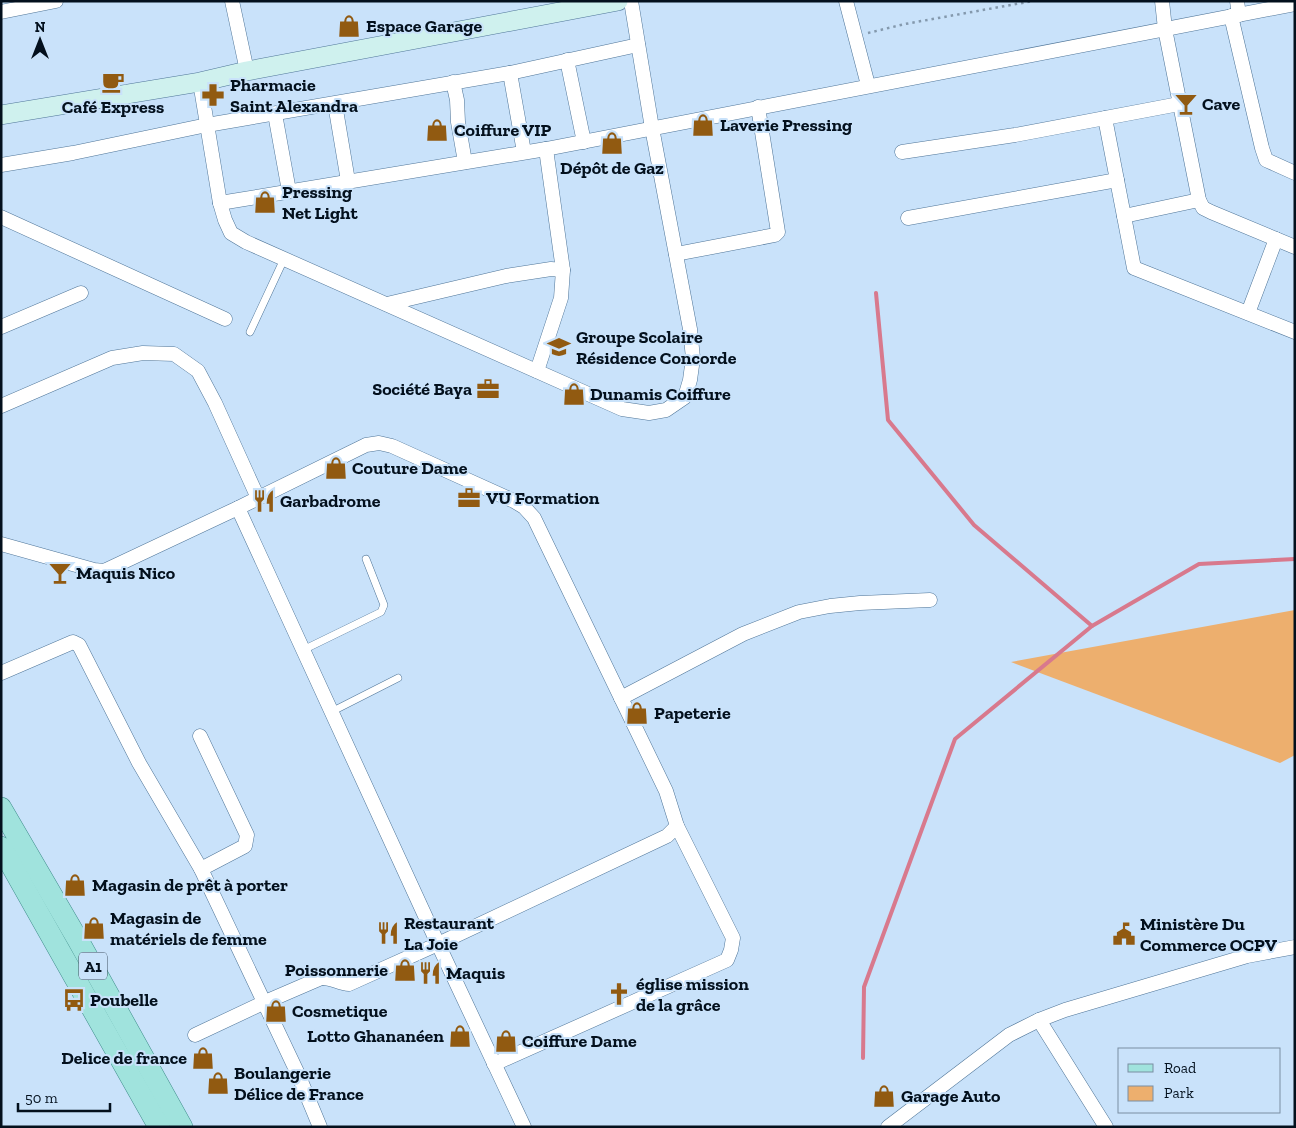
<svg xmlns="http://www.w3.org/2000/svg" width="1296" height="1128" font-family="'Zilla Slab',serif">
<rect width="100%" height="100%" fill="#c9e2fa"/>
<path fill="#edaf6e" d="M1295 610V755L1280 763 1011 662Z"/>
<g fill="none" stroke-linecap="round" stroke-linejoin="round">
<g stroke="#d8798d" stroke-width="4">
<path d="M876 293 888 420 974 525 1092 626"/>
<path d="M863 1058 864 987 955 739 1092 626 1199 564 1295 559"/>
</g>
<defs>
<g id="lane">
<path d="M250 332 284 259"/>
<path d="M303 650 381 612 384 605 366 559"/>
<path d="M331 712 398 678"/>
</g>
<g id="street">
<path d="M232 1 247 71"/>
<path d="M846 1 868 85"/>
<path d="M1162 1 1165 29 1199 200 1203 208 1211 212 1295 247"/>
<path d="M1237 1 1239 15"/>
<path d="M1 12 56 1"/>
<path d="M1231 16 1262 148 1266 160 1295 173"/>
<path d="M567 60 584 142"/>
<path d="M510 73 524 152"/>
<path d="M200 82 220 203 225 220 231 233 246 242 622 409 649 413 666 410 685 397 690 380 693 358 690 329 652 128 631 1"/>
<path d="M453 82 457 100 458 122 465 162"/>
<path d="M335 104 348 181"/>
<path d="M275 114 289 191"/>
<path d="M1105 118 1134 268 1295 332"/>
<path d="M546 149 563 270"/>
<path d="M902 152 1015 135 1179 104"/>
<path d="M1 165 73 153 207 125 510 73 638 45"/>
<path d="M220 203 546 149 1295 4"/>
<path d="M1124 216 1199 200"/>
<path d="M1 217 225 319"/>
<path d="M908 218 1117 180"/>
<path d="M676 254 775 235 778 232 758 107"/>
<path d="M387 304 506 276 551 269 563 270 561 298 537 371"/>
<path d="M1248 313 1276 239"/>
<path d="M1 327 81 293"/>
<path d="M1 406 112 358 143 353 174 354 198 371 215 403 258 498"/>
<path d="M238 508 438 944 524 1127"/>
<path d="M1 544 94 570 104 571 238 508 366 445 379 443 392 446 514 501 524 507 534 518 666 791 677 826 667 836 438 944 349 984C339 984 332 977 321 978L263 1003 195 1035"/>
<path d="M1 673 73 642 79 645 139 763 201 869 298 1074 320 1127"/>
<path d="M621 698 743 634 799 612 830 606 860 603 930 600"/>
<path d="M200 736 247 835 245 846 201 869"/>
<path d="M1039 1020 1106 1127"/>
<path d="M494 1064 727 960 731 950 733 938 677 826"/>
<path d="M888 1127 1009 1035 1039 1020 1065 1010 1247 956 1295 947"/>
</g>
<path id="secondary" d="M1 115 200 82 247 71 618 1"/>
<g id="primary">
<path d="M1 808 78 940 182 1127"/>
<path d="M1 847 159 1127"/>
</g>
</defs>
<use href="#lane" stroke="#4f7598" stroke-width="8"/>
<use href="#street" stroke="#4f7598" stroke-width="15"/>
<use href="#secondary" stroke="#4f7598" stroke-width="20"/>
<use href="#primary" stroke="#3f8d8b" stroke-width="22"/>
<path stroke="#8499ad" stroke-width="2.5" stroke-dasharray="2.5 4" stroke-linecap="butt" d="M868 33 905 24 1033 1"/>
<use href="#lane" stroke="#fff" stroke-width="7"/>
<use href="#street" stroke="#fff" stroke-width="14"/>
<use href="#secondary" stroke="#cff1ee" stroke-width="19"/>
<use href="#primary" stroke="#a0e3dd" stroke-width="21"/>
</g>
<defs>
<symbol id="shop-bare" viewBox="-9 -9 18 18"><path d="M-5-2.5h2.3a2.7 3.5 0 0 1 5.4 0H5L5.5 6h-11ZM-1.5-2.5h3a1.5 2.3 0 0 0-3 0Z" fill="#915a11" stroke="#c9e2fa" stroke-width="2.5" paint-order="stroke"/></symbol>
<symbol id="cafe-bare" viewBox="-9 -9 18 18"><path d="M-5.5-4.5H6V0H3Q3 3.5 0 3.5H-2.5Q-5.5 3.5-5.5 0ZM3-3.2v2h1.7v-2ZM-6 4.5H4V6H-6Z" fill="#915a11" stroke="#c9e2fa" stroke-width="2.5" paint-order="stroke"/></symbol>
<symbol id="pharmacy-bare" viewBox="-9 -9 18 18"><path d="M-2-6h4v4h4v4h-4v4h-4v-4h-4v-4h4Z" fill="#915a11" stroke="#c9e2fa" stroke-width="2.5" paint-order="stroke"/></symbol>
<symbol id="bar-bare" viewBox="-9 -9 18 18"><path d="M-6-5H6L.8 .8V4.5H3.5V6h-7V4.5H-.8V.8Z" fill="#915a11" stroke="#c9e2fa" stroke-width="2.5" paint-order="stroke"/></symbol>
<symbol id="school-bare" viewBox="-9 -9 18 18"><path d="M0-5L7-2L0 1L-7-2ZM-4 1L0 2.5L4 1V4Q0 6-4 4Z" fill="#915a11" stroke="#c9e2fa" stroke-width="2.5" paint-order="stroke"/></symbol>
<symbol id="office-bare" viewBox="-9 -9 18 18"><path d="M-6-3h4V-5.5h4V-3h4V5H-6ZM-1-4.5V-3h2v-1.5ZM-6 0V1H6V0Z" fill="#915a11" stroke="#c9e2fa" stroke-width="2.5" paint-order="stroke"/></symbol>
<symbol id="restaurant-bare" viewBox="-9 -9 18 18"><path d="M-5-6h1v4h1v-4h1v4h1v-4h1v5L-1.5 .5V6h-2V.5L-5-1ZM5-6V6H3V1.5H1.5Q1.5-4 5-6Z" fill="#915a11" stroke="#c9e2fa" stroke-width="2.5" paint-order="stroke"/></symbol>
<symbol id="civic-bare" viewBox="-9 -9 18 18"><path d="M-.6-6.5H3V-4.5H.6V-3L4-1V1h2V6H-6V1h2V-1L-.6-3ZM-1.2 2.5V6h2.4V2.5Z" fill="#915a11" stroke="#c9e2fa" stroke-width="2.5" paint-order="stroke"/></symbol>
<symbol id="church-bare" viewBox="-9 -9 18 18"><path d="M-1.2-6h2.4v3.5h3.3v2.4h-3.3V6h-2.4V-.1h-3.3v-2.4h3.3Z" fill="#915a11" stroke="#c9e2fa" stroke-width="2.5" paint-order="stroke"/></symbol>
<symbol id="bus-bare" viewBox="-9 -9 18 18"><path d="M-5-6H5V4H4V6H2V4H-2V6H-4V4H-5ZM-3.5-4V0h7V-4ZM-3.5 1.2v1.5H-2V1.2ZM2 1.2v1.5H3.5V1.2Z" fill="#915a11" stroke="#c9e2fa" stroke-width="2.5" paint-order="stroke"/></symbol>
</defs>
<g fill-rule="evenodd">
<use href="#shop-bare" x="333" y="10" width="32" height="32"/>
<use href="#cafe-bare" x="97" y="66" width="32" height="32"/>
<use href="#pharmacy-bare" x="197" y="79" width="32" height="32"/>
<use href="#bar-bare" x="1170" y="88" width="32" height="32"/>
<use href="#shop-bare" x="687" y="109" width="32" height="32"/>
<use href="#shop-bare" x="421" y="114" width="32" height="32"/>
<use href="#shop-bare" x="596" y="127" width="32" height="32"/>
<use href="#shop-bare" x="249" y="186" width="32" height="32"/>
<use href="#school-bare" x="543" y="331" width="32" height="32"/>
<use href="#office-bare" x="472" y="373" width="32" height="32"/>
<use href="#shop-bare" x="558" y="378" width="32" height="32"/>
<use href="#shop-bare" x="320" y="452" width="32" height="32"/>
<use href="#office-bare" x="453" y="482" width="32" height="32"/>
<use href="#restaurant-bare" x="248" y="485" width="32" height="32"/>
<use href="#bar-bare" x="44" y="557" width="32" height="32"/>
<use href="#shop-bare" x="621" y="697" width="32" height="32"/>
<use href="#shop-bare" x="59" y="869" width="32" height="32"/>
<use href="#shop-bare" x="78" y="912" width="32" height="32"/>
<use href="#restaurant-bare" x="372" y="917" width="32" height="32"/>
<use href="#civic-bare" x="1108" y="918" width="32" height="32"/>
<use href="#shop-bare" x="389" y="954" width="32" height="32"/>
<use href="#restaurant-bare" x="414" y="957" width="32" height="32"/>
<use href="#church-bare" x="603" y="978" width="32" height="32"/>
<use href="#bus-bare" x="58" y="984" width="32" height="32"/>
<use href="#shop-bare" x="260" y="995" width="32" height="32"/>
<use href="#shop-bare" x="444" y="1020" width="32" height="32"/>
<use href="#shop-bare" x="490" y="1025" width="32" height="32"/>
<use href="#shop-bare" x="187" y="1042" width="32" height="32"/>
<use href="#shop-bare" x="202" y="1067" width="32" height="32"/>
<use href="#shop-bare" x="868" y="1080" width="32" height="32"/>
</g>
<g text-anchor="middle" stroke-width="4" stroke-linejoin="round" paint-order="stroke">
<rect fill="#c9e2fa" stroke="#3e4f5f" stroke-width="1" x="79" y="952.5" width="28" height="27" rx="4"/>
<g font-size="16" font-weight="bold" fill="#03101d">
<text x="93" y="972">A1</text>
</g>
<g font-size="18" font-weight="bold" fill="#03101d" stroke="#c9e2fa" text-anchor="start">
<text x="366" y="32">Espace Garage</text>
<text x="230" y="91">Pharmacie<tspan x="230" dy="21">Saint Alexandra</tspan></text>
<text x="1202" y="110">Cave</text>
<text x="113" y="113" text-anchor="middle">Café Express</text>
<text x="720" y="131">Laverie Pressing</text>
<text x="454" y="136">Coiffure VIP</text>
<text x="612" y="174" text-anchor="middle">Dépôt de Gaz</text>
<text x="282" y="198">Pressing<tspan x="282" dy="21">Net Light</tspan></text>
<text x="576" y="343">Groupe Scolaire<tspan x="576" dy="21">Résidence Concorde</tspan></text>
<text x="472" y="395" text-anchor="end">Société Baya</text>
<text x="590" y="400">Dunamis Coiffure</text>
<text x="352" y="474">Couture Dame</text>
<text x="486" y="504">VU Formation</text>
<text x="280" y="507">Garbadrome</text>
<text x="76" y="579">Maquis Nico</text>
<text x="654" y="719">Papeterie</text>
<text x="92" y="891">Magasin de prêt à porter</text>
<text x="110" y="924">Magasin de<tspan x="110" dy="21">matériels de femme</tspan></text>
<text x="404" y="929">Restaurant<tspan x="404" dy="21">La Joie</tspan></text>
<text x="1140" y="930">Ministère Du<tspan x="1140" dy="21">Commerce OCPV</tspan></text>
<text x="388" y="976" text-anchor="end">Poissonnerie</text>
<text x="446" y="979">Maquis</text>
<text x="636" y="990">église mission<tspan x="636" dy="21">de la grâce</tspan></text>
<text x="90" y="1006">Poubelle</text>
<text x="292" y="1017">Cosmetique</text>
<text x="444" y="1042" text-anchor="end">Lotto Ghananéen</text>
<text x="522" y="1047">Coiffure Dame</text>
<text x="187" y="1064" text-anchor="end">Delice de france</text>
<text x="234" y="1079">Boulangerie<tspan x="234" dy="21">Délice de France</tspan></text>
<text x="901" y="1102">Garage Auto</text>
</g>
</g>
<rect width="1296" height="1128" fill="none" stroke="#03101d" stroke-width="5"/>
<rect x="1118" y="1048" width="162" height="65" fill="#c9e2fa" stroke="#7a8ea2"/>
<rect x="1128" y="1064" width="25" height="8" fill="#a0e3dd" stroke="#7a8ea2"/>
<text x="1164" y="1073" font-size="15" fill="#03101d">Road</text>
<rect x="1128" y="1086" width="25" height="15" fill="#edaf6e" stroke="#7a8ea2"/>
<text x="1164" y="1098" font-size="15" fill="#03101d">Park</text>
<g transform="translate(40 40)" stroke="#c9e2fa" stroke-width="4" paint-order="stroke">
<path d="M0-4L9 19L0 12L-9 19Z" fill="#03101d"/>
<text y="-8" font-size="14" font-weight="bold" text-anchor="middle" fill="#03101d">N</text>
</g>
<path d="M18 1103v8h92v-8" fill="none" stroke="#03101d" stroke-width="2.5"/>
<text x="25" y="1103" font-size="15" fill="#03101d" stroke="#c9e2fa" stroke-width="4" paint-order="stroke">50 m</text>
</svg>
